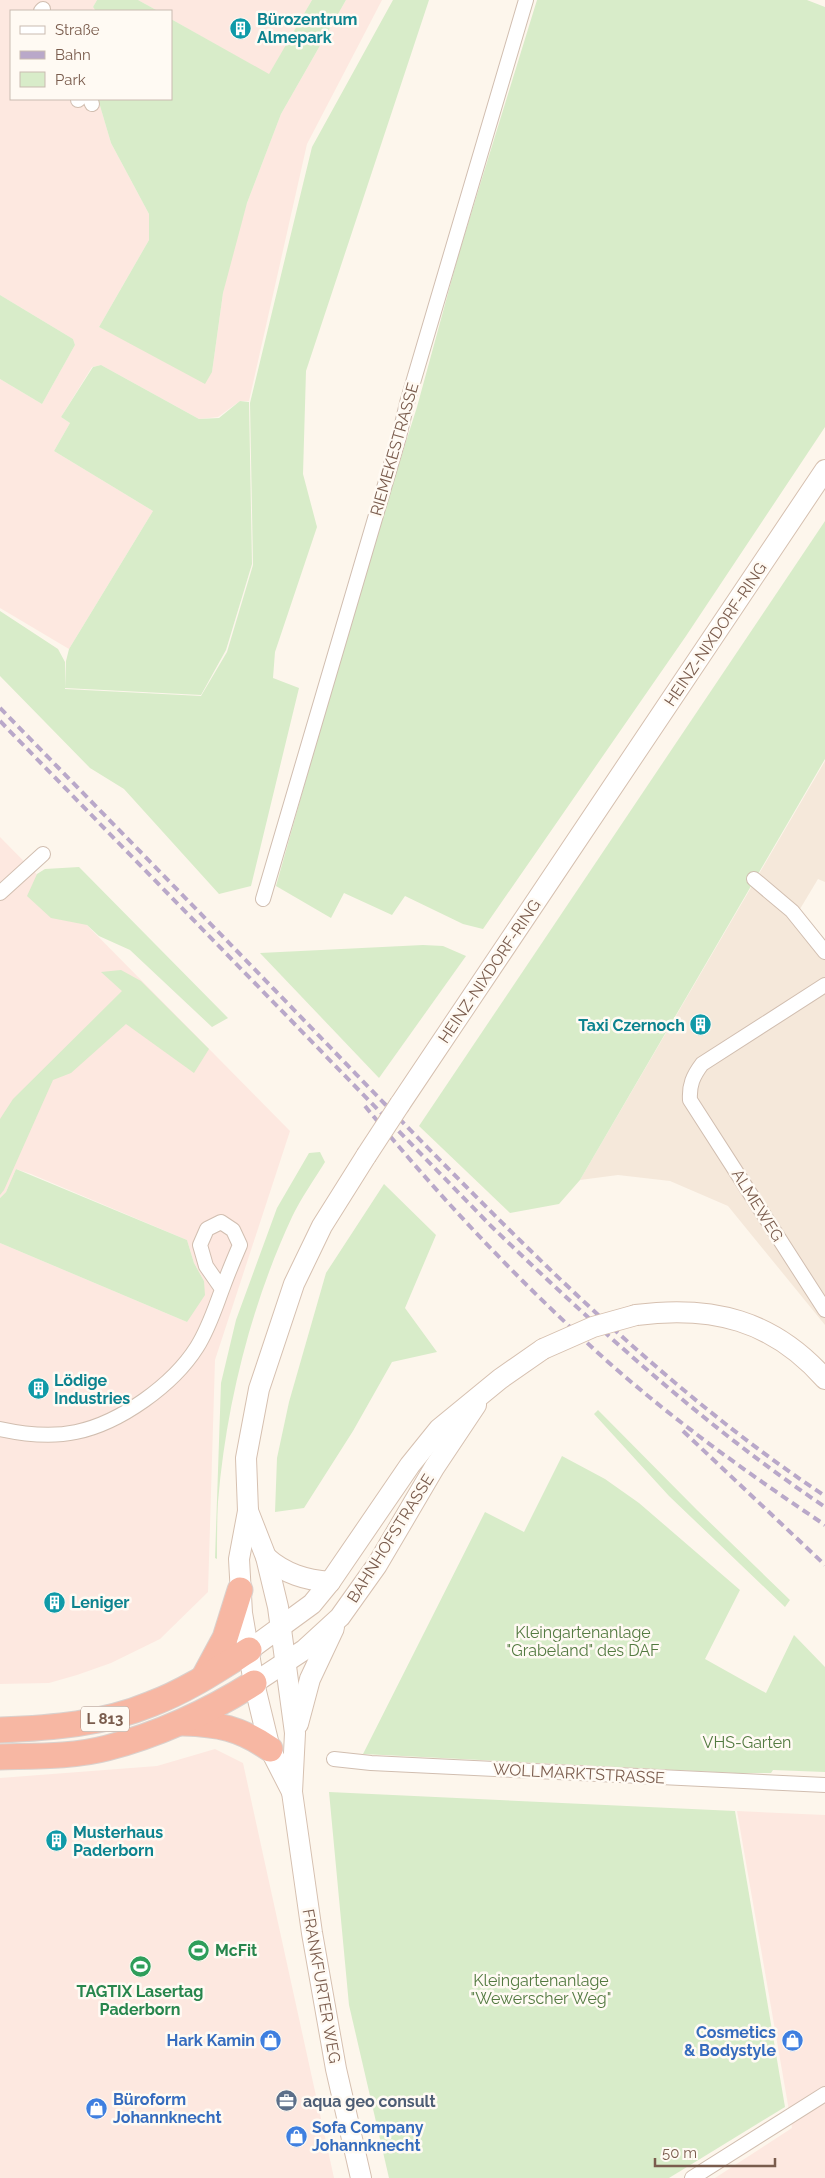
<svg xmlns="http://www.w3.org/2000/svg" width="825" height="2178" font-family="Raleway,sans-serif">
<rect width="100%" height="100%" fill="#fdf6ec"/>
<path fill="#f5e8da" d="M825 761V882L818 879 800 909 825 941V1325L728 1206 670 1181 618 1175 580 1180Z"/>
<g fill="#fde8e0">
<path d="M0 0H97L93 7 96 11 93 9 91 11H11V99H98L111 143 149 214V240L99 327 212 372 223 293 232 252 247 203 281 114 346 0H382L307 144 249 401H240L218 417 199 419 101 365 92 367 61 417 70 423 54 451 153 511 69 649 0 608V379L42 404 75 345 73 339 0 295Z"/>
<path d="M138 0H312L269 75 171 19V11H158Z"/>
<path d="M0 837 290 1131 215 1360 208 1592 160 1639 111 1663 77 1675 49 1683 0 1684V1243L187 1322 204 1281 194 1263 187 1240 31 1174 16 1169 6 1192 0 1198Z"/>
<path d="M215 1749 243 1763 334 2178H0V1778L157 1766Z"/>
<path d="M737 1811 825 1815V2178H715L792 2128Z"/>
</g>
<g fill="#d8ecc9">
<path d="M97 0H138L158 11H96L93 7Z"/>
<path d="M312 0H346L281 114 247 203 223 293 212 372 205 384 99 327 149 240V214L111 143 98 99H171V19L269 74Z"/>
<path d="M393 0H429L306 371 303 474 317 527 275 652 273 678 299 688 251 886 219 894 124 789 90 768 0 676V611L58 649 65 662V689L201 696 227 652 253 565 250 403 312 147Z"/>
<path d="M537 0H807L825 7V427L686 636 483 929 463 924 405 896 392 915 344 893 331 918 276 886 363 577 417 407 459 253Z"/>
<path d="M0 295 73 339 75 345 42 404 0 379Z"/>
<path d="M101 365 199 419 219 418 240 401 249 402 252 564 226 650 201 695 65 688 66 661 69 649 153 511 54 451 70 423 61 417 93 367Z"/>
<path d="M825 521V759L580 1180 559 1204 510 1213 419 1126Z"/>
<path d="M79 867 228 1018 212 1027 130 950 99 936 87 925 51 918 27 896 37 874 45 869Z"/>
<path d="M423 945 443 946 466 956 379 1078 260 953Z"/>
<path d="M121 970 141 981 209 1049 194 1073 126 1024 71 1073 53 1080 4 1190 0 1195V1119L13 1099 122 991 101 972Z"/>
<path d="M320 1152 325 1162C314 1180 301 1198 292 1217 251 1305 226 1405 218 1502 217 1521 217 1540 217 1559L215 1558 221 1383 236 1320 277 1208 309 1153Z"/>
<path d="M16 1169 187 1240 194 1263 204 1281 205 1295 187 1322 0 1243V1198L6 1192Z"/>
<path d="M384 1184 436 1235 405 1308 437 1352 392 1362 353 1431 304 1508 275 1512 277 1458 289 1402 326 1273Z"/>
<path d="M598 1410 697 1510 790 1600 785 1607 669 1496 594 1414Z"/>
<path d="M562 1456 605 1479 639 1503 740 1590 705 1659 766 1693 794 1635 825 1667V1772L773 1770 771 1773H736L363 1754 485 1512 524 1532Z"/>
<path d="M329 1792 735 1811 785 2107 669 2178H389L349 2005Z"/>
</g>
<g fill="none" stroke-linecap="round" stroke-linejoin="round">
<defs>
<g id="street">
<path d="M41 11 43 9"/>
<path d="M90 99 92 104"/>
<path d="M78 100 79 99"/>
<path d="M754 879 792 911 825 952"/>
<path d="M0 893 43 854"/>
<path d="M263 899 399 437 407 403 526 0"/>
<path d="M825 985 702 1064C693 1076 689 1085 690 1100L825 1310"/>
<path d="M0 1429C23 1434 52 1437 76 1432 120 1423 173 1385 197 1347 209 1328 215 1308 223 1287 228 1273 234 1259 240 1245L233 1230 221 1222 207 1229 200 1245 206 1266 222 1289"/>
<path d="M334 1759 371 1763 825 1785"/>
<path d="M692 2178 825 2094"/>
</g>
<g id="secondary">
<path d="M400 1104 825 470"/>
<path d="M636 1315C712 1305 773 1320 825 1379"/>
<path d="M248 1511 266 1557 278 1607 295 1733 292 1792 312 1933 336 2069 361 2178"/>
<path d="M266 1557C285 1574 306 1580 330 1582"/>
<path d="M249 1650 312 1604 330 1582 410 1465 439 1429 500 1379 543 1349"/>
<path d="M254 1683 304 1650 340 1617 377 1565 434 1468 476 1405"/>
<path d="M298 1724 310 1679 334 1628"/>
<path d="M292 1792 270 1749 254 1683 242 1613 239 1559 248 1511 246 1458 259 1389 294 1284 322 1226 366 1156"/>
</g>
<g id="highway">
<path d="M204 1677 225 1638 240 1590"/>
<path d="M183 1723C218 1724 240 1728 270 1749"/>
<path d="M0 1730C52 1728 103 1724 151 1704 186 1691 217 1670 249 1650"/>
<path d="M0 1757C35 1756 73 1757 107 1748 160 1734 208 1712 254 1683"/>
</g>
</defs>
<use href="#street" stroke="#d1beb0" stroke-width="16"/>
<use href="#secondary" stroke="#d6c0b0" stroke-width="22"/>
<use href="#highway" stroke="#dad1cd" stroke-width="27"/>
<use href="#street" stroke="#fff" stroke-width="14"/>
<use href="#secondary" stroke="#fff" stroke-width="20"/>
<use href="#highway" stroke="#f7b7a3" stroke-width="25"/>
<g stroke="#b9a8c9" stroke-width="4" stroke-dasharray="8 5" stroke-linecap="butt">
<path d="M0 708C127 838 254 968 380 1099 519 1241 659 1386 825 1496"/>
<path d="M0 721 491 1226C597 1328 702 1424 825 1507"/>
<path d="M365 1106C432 1188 504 1266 582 1338 656 1408 740 1468 825 1525"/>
<path d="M683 1431 825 1565"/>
</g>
<defs>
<g id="secondary-bridge">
<path d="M366 1156 400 1104"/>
<path d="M543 1349 593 1327 636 1315"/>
</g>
</defs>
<use href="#secondary-bridge" stroke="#d6c0b0" stroke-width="22" stroke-linecap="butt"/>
<use href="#secondary-bridge" stroke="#fff" stroke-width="20"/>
</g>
<defs>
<symbol id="building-disc" viewBox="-11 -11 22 22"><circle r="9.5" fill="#0f9aa8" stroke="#fffaf3"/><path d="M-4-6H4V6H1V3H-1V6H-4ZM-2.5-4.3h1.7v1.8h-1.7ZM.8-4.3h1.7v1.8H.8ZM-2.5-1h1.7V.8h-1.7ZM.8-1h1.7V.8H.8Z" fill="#fff"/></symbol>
<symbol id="stadium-disc" viewBox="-11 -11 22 22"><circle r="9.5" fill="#2e9e5b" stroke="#fffaf3"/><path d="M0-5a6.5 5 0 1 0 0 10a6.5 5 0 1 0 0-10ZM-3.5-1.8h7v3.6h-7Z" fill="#fff"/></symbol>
<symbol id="shop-disc" viewBox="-11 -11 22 22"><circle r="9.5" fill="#3f7fe0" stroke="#fffaf3"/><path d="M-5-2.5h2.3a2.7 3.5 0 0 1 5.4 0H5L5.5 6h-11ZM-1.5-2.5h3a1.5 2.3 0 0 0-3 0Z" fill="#fff"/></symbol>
<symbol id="office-disc" viewBox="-11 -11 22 22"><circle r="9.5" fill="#5c6f8a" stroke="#fffaf3"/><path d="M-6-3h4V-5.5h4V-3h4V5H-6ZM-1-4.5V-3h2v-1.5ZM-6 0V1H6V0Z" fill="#fff"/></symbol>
</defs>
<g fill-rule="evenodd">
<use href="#building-disc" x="228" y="16" width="25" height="25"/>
<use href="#building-disc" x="688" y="1012" width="25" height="25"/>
<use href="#building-disc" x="26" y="1376" width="25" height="25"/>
<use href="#building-disc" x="42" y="1590" width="25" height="25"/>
<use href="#building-disc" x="44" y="1828" width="25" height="25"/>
<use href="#stadium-disc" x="186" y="1938" width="25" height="25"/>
<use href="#stadium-disc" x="128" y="1954" width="25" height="25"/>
<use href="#shop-disc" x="258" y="2028" width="25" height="25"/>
<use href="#shop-disc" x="780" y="2028" width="25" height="25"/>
<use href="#office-disc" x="274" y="2088" width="25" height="25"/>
<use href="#shop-disc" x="84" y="2096" width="25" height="25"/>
<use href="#shop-disc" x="284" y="2124" width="25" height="25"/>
</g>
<g text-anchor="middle" stroke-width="5" stroke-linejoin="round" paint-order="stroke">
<rect fill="#fffaf3" stroke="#a28b7f" stroke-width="1" x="81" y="1706.5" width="48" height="25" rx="4"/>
<g font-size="15" font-weight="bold" fill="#7a5c4d">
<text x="105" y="1724">L 813</text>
</g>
<g font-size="16" font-weight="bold" fill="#0d838f" stroke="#fffaf3" text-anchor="start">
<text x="257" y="25">Bürozentrum<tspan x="257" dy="18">Almepark</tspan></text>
<text x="685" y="1031" text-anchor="end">Taxi Czernoch</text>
<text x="54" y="1386">Lödige<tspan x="54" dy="18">Industries</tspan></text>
<text x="71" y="1608">Leniger</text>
<text x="73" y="1838">Musterhaus<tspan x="73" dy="18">Paderborn</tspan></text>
</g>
<g font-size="16" fill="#7a5c4d" stroke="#fffaf3">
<text transform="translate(394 449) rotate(-74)" y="6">RIEMEKESTRASSE</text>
<text transform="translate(715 634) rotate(-56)" y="6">HEINZ-NIXDORF-RING</text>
<text transform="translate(489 971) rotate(-56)" y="6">HEINZ-NIXDORF-RING</text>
<text transform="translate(758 1205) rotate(58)" y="6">ALMEWEG</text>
<text transform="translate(390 1538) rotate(-58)" y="6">BAHNHOFSTRASSE</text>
<text transform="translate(579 1773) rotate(3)" y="6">WOLLMARKTSTRASSE</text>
<text transform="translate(322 1986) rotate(80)" y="6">FRANKFURTER WEG</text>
</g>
<g font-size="16" fill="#537a41" stroke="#fffaf3">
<text x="583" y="1638">Kleingartenanlage<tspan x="583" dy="18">"Grabeland" des DAF</tspan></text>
<text x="747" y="1748">VHS-Garten</text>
<text x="541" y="1986">Kleingartenanlage<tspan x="541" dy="18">"Wewerscher Weg"</tspan></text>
</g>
<g font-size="16" font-weight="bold" fill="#27864d" stroke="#fffaf3" text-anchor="start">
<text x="215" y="1956">McFit</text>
<text x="140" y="1997" text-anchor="middle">TAGTIX Lasertag<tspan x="140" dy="18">Paderborn</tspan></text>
</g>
<g font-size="16" font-weight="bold" fill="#366cbe" stroke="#fffaf3" text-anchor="end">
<text x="776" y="2038">Cosmetics<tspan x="776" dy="18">&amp; Bodystyle</tspan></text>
<text x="255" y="2046">Hark Kamin</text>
<text x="113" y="2105" text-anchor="start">Büroform<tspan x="113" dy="18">Johannknecht</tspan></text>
<text x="312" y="2133" text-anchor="start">Sofa Company<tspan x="312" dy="18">Johannknecht</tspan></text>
</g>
<g font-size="16" font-weight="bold" fill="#4e5e75" stroke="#fffaf3" text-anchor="start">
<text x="303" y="2107">aqua geo consult</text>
</g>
</g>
<rect x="10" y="10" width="162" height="90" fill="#fffaf3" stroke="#cabbb1"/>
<rect x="20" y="26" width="25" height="8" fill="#ffffff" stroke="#cabbb1"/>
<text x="55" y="35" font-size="15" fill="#7a5c4d">Straße</text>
<rect x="20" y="51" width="25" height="8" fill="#b9a8c9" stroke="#cabbb1"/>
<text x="55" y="60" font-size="15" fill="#7a5c4d">Bahn</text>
<rect x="20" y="72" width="25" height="15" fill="#d8ecc9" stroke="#cabbb1"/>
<text x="55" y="85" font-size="15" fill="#7a5c4d">Park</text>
<path d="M655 2158v8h120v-8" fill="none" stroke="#7a5c4d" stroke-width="2.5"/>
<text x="662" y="2158" font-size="15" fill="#7a5c4d" stroke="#fffaf3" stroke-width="4" paint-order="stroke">50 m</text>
</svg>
